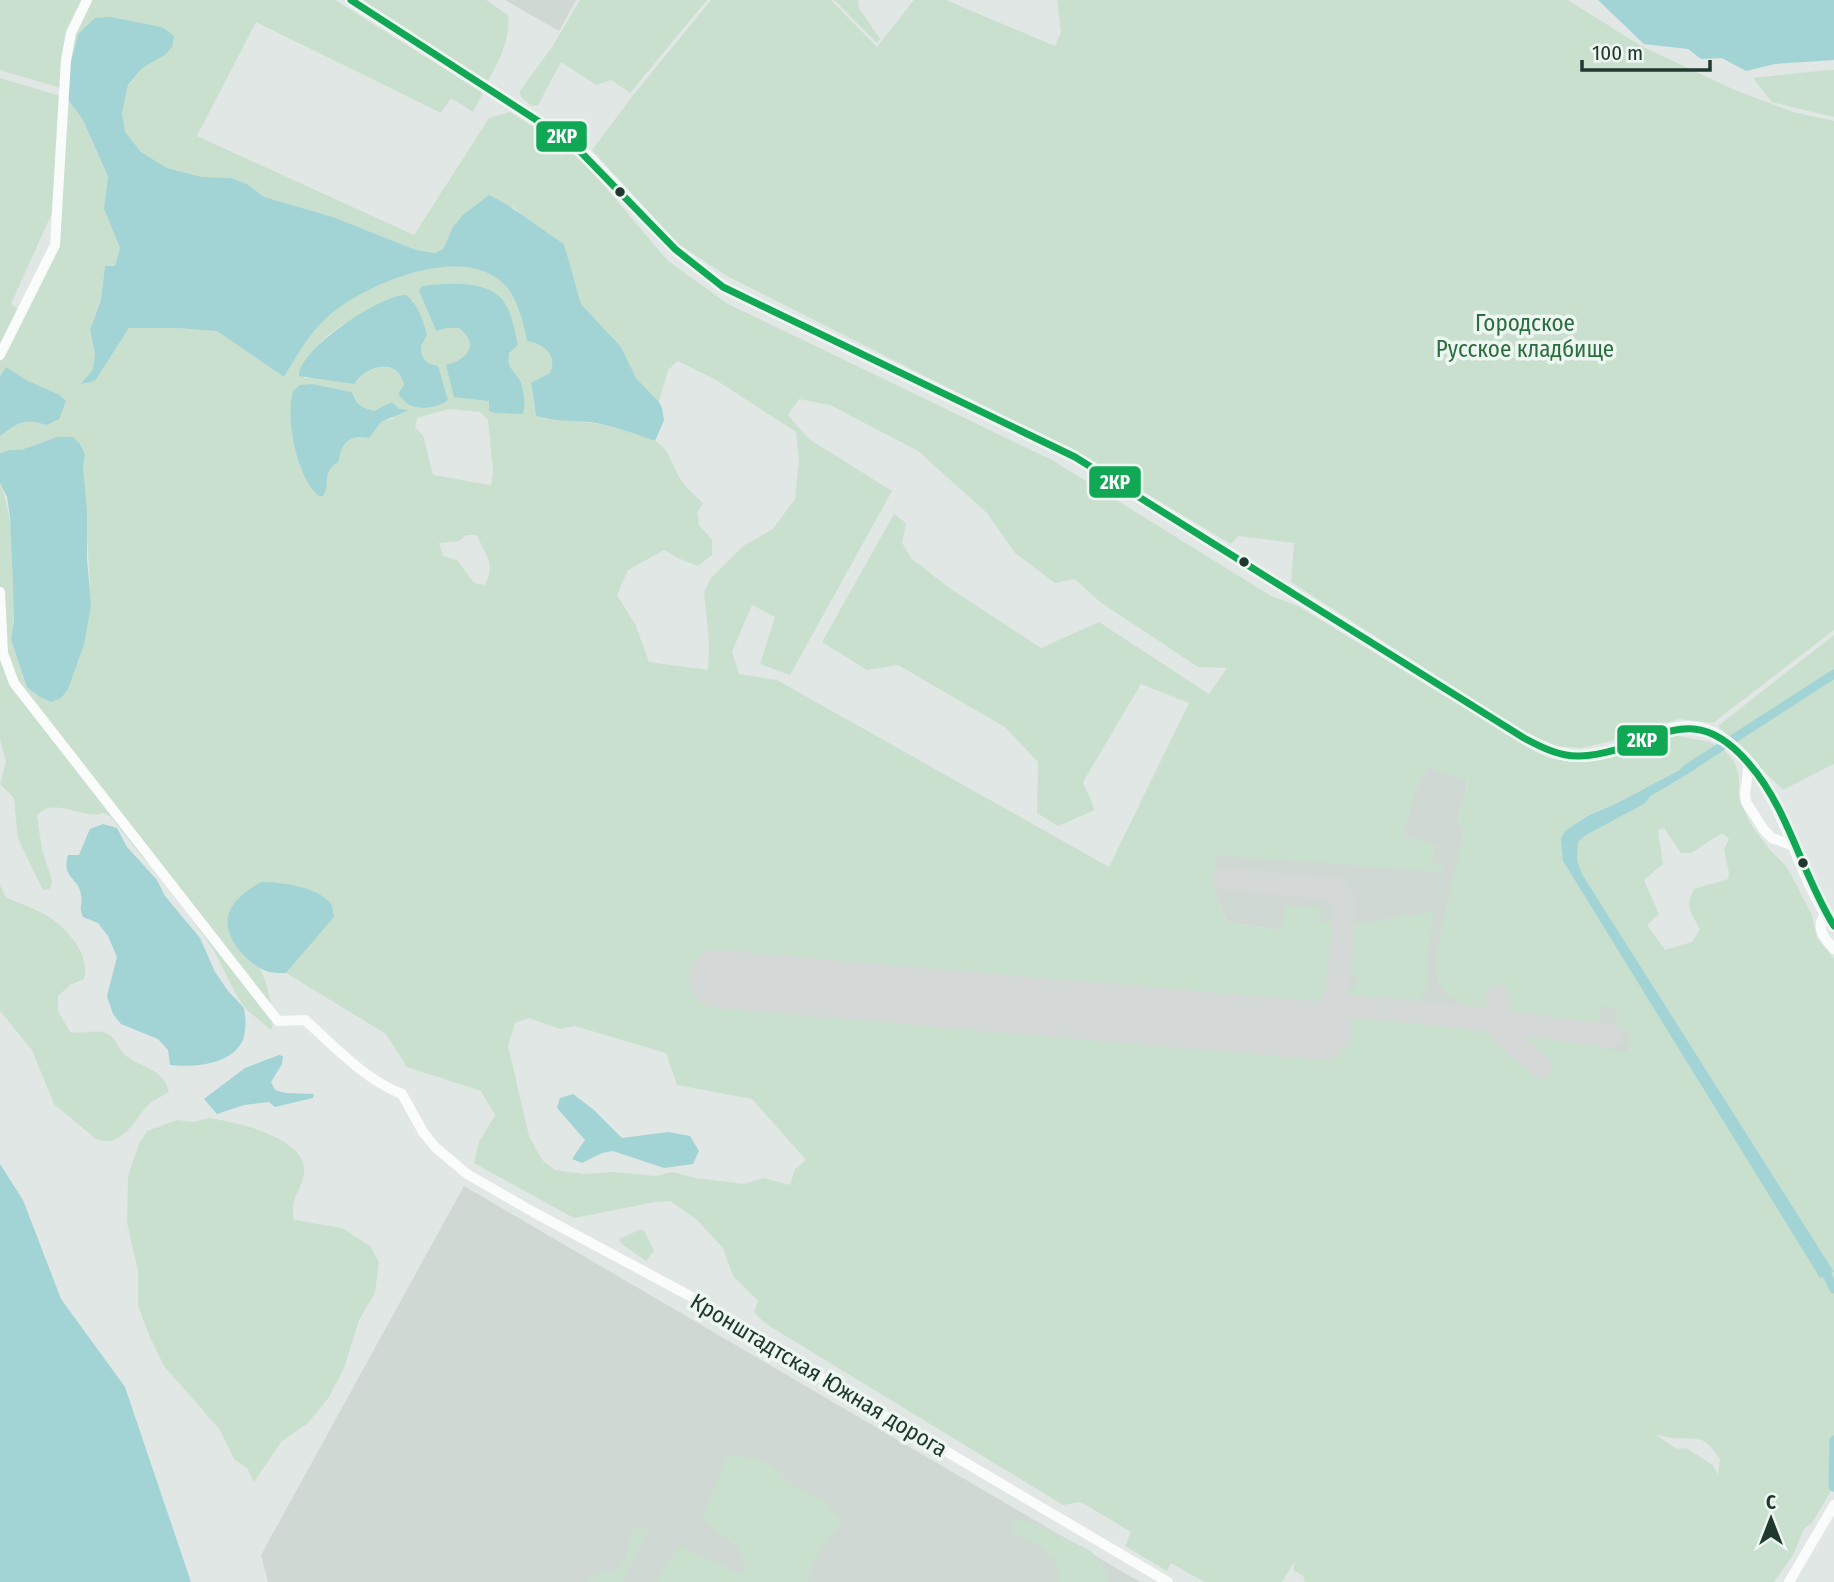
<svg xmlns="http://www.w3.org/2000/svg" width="1834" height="1582" font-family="'Fira Sans Condensed',sans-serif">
<rect width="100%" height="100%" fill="#e1e7e4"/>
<g fill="#cfd8d3">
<path d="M505 0H576L559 31Z"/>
<path d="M1428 766 1468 780 1457 822 1464 828 1460 851 1604 999 1630 1006 1623 1030 1631 1031 1628 1053 1587 1077 546 991 511 944 1283 930 1228 923 1216 896 1215 855 1203 853Z"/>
<path d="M464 1186 1140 1582H268L261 1555Z"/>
</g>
<g fill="#cae0cf" fill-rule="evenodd">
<path d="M0 0H84L61 88 0 70Z"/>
<path d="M91 0H335L483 93 473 112 451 98 441 113 256 22 197 136 414 235 489 118 510 112 550 137 547 150 551 154 562 155 571 152 590 169 668 261 728 304 1052 460 1271 596 1298 606 1536 752 1552 759 1569 761 1668 734 1710 742 1726 752 1735 763 1739 776V798L1750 823 1770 850 1787 867 1812 915 1817 938 1834 959V1272L1582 874 1577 860 1578 842 1586 835 1644 804 1651 796 1696 769 1693 763 1617 803 1586 816 1565 831 1563 861 1820 1277 1834 1273V1486L1812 1523 1804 1529 1793 1555 1774 1582H1305L1303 1576 1293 1570 1295 1561 1282 1582H1204L1171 1563 1167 1571 1125 1546 1131 1532 1081 1502 1063 1505 766 1324 754 1312 758 1301 733 1276 723 1248 695 1218 670 1201 655 1202 574 1218 474 1163 479 1142 495 1115 481 1091 407 1067 386 1034 286 973 334 917 228 916C230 931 233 945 245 956 248 960 255 962 258 966 266 976 277 1019 271 1030L247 1010 238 998 213 949 186 911 171 884 143 858 110 816 103 813C84 821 53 795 37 816L42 849 52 881 50 889 43 890 18 839 14 798 0 784 6 761 0 740V483C15 516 18 603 11 639L68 689 84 645 90 587 83 467 85 455 57 437 21 450H10L0 453V436C18 422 25 419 48 425L59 418 58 394 26 380 6 368 0 377V78L60 96 52 213 11 304 20 310 58 245 67 98 83 120 108 178 104 209 120 248 115 266H105L101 300 90 330 95 354 93 369 82 383 95 381 129 328H177L217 331 284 377C298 354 311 330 332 313 371 282 465 242 506 286 517 298 524 324 527 341 544 344 558 355 550 373L531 384 535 410 544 419C568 418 647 428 663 447 671 456 674 470 681 480 687 489 696 496 703 503L697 513 699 525 712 540V555L698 566 680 559 664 550 628 570 617 595 636 626 649 662 708 670 709 642 704 592 711 578 743 546 773 529 795 499 799 461 796 432 716 380 678 361 668 370 659 402 636 378 621 347 581 304 564 244 537 226 513 207 453 227 443 249 435 253 416 250 333 217 264 197 247 184 231 178 202 177 167 168 141 152 125 132 122 113 128 86 142 68 165 55 162 27 111 17 70 65 73 34ZM420 294 506 304 518 345 508 353V362L515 376 505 414 446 365C466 360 481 345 459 328H447L436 331ZM412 300 427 335 421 345C421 358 425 364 438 367L448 401 406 402 398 394 404 385C399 357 366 366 354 384L323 378H304C308 368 310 356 316 348 339 318 378 309 412 300ZM312 384 352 392C359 412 376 412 395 418L381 422 369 438C350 434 341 442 339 461 322 472 329 478 325 494L291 398C294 386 301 385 312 384ZM799 399 830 405 918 451 987 513 1015 553 1055 583 1075 579 1100 602 1198 667 1227 668 1209 694 1099 622 1041 648 948 587 912 559 902 543 906 523 894 514 822 642 867 670 898 665 1005 727 1038 762 1037 813 1058 826 1095 810 1083 782 1141 684 1189 703 1109 867 777 680 739 674 732 652 752 605 775 617 760 664 790 675 892 491 809 439 788 415ZM449 409 480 412 488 420 493 470 491 485 433 475 423 435 415 428 417 418ZM467 535H477C485 556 496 561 485 585L474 583 457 560 443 556 439 543 459 541ZM1428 767 1468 781 1457 822 1464 828C1457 870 1431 945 1439 984 1450 997 1463 1006 1479 1013 1494 1019 1574 1034 1588 1031 1593 1030 1594 1028 1598 1026L1601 1006 1619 1009 1615 1029 1631 1031 1628 1053 1612 1051 1613 1041 1416 1015 1345 1010 1341 1054 702 999 706 956 1302 1006C1307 1005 1314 1003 1318 1000 1333 985 1335 942 1332 922L1320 921 1321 908 1285 906 1282 930 1228 923 1216 896 1215 855 1442 872 1443 866 1432 862 1436 845 1404 835 1415 792ZM1664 828 1681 853H1691L1722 833 1729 839 1724 849 1729 873 1728 879 1694 889C1684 907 1691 913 1700 929L1692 942 1665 950 1647 925 1659 914 1644 880 1663 864 1658 830ZM529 1018 560 1029 575 1026 666 1053 677 1085 752 1099 806 1160 795 1169 790 1185 763 1178 744 1184 696 1178 672 1172 656 1176 613 1172 583 1174 555 1170 542 1160 529 1136 508 1046 515 1023ZM1656 1435C1660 1435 1667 1437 1672 1438 1700 1440 1702 1433 1720 1459L1718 1475 1713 1465 1686 1448 1677 1449Z"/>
<path d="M358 0H486L508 15C510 41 500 59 488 81Z"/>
<path d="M580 0H707L630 93 611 80 596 85 561 62 538 105 532 106 521 97 520 91 552 47Z"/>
<path d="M711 0H831L877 47 914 0H946L1055 46 1061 32 1057 0H1568L1641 46 1735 90 1793 112 1834 121V630L1713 723 1678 719 1612 741 1581 748 1556 746 1527 734 1291 582 1294 543 1238 536 1231 544 1082 455 727 276 678 244 592 150 634 94Z"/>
<path d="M834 0H858L859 8 880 39 877 43Z"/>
<path d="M1828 70H1834V117L1772 102 1753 78Z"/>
<path d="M1834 635V764L1783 790 1718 726Z"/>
<path d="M0 885 6 897C18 903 30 907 42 913 63 923 92 954 84 979L70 985 58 996V1011L70 1032C83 1035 95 1028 108 1034 116 1038 118 1049 125 1055 141 1068 164 1068 169 1092 163 1096 155 1099 149 1104 135 1118 122 1150 96 1139L54 1104 32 1050 0 1011Z"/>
<path d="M1433 911 1427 967V985L1420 1001 1409 1007 1355 1002 1347 998 1346 990H1356L1357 976 1347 974 1355 924Z"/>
<path d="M209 1118C235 1122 308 1137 304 1173 301 1194 290 1194 294 1220L342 1228 370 1246 379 1262 375 1293 359 1320 344 1368 329 1397 308 1423 281 1442 254 1482 247 1468 234 1459 220 1430 164 1366 149 1335 138 1306V1271L127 1223 128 1176 139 1144 147 1131 177 1120 193 1122Z"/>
<path d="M639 1230H644L654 1251 646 1261 622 1244 619 1239Z"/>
<path d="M733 1455 756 1459 772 1465 788 1483 827 1503 844 1523C826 1536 815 1557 808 1577L810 1582H656L679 1546 741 1574 746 1568C738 1534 721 1540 702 1518L726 1460Z"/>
<path d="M1015 1519 1037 1524 1091 1551 1108 1576 1106 1582H1057C1062 1553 1034 1543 1013 1533Z"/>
<path d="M634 1528H649L622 1582H588L600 1571 616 1572 625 1559Z"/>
</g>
<g fill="#a2d3d5">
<path d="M1598 0H1834V60L1775 64 1746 71 1722 58 1701 59 1688 49 1644 44Z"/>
<path d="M111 17 162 27 174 36 172 47 165 55 142 68 128 85 122 113 125 132 141 152 167 168 202 177 231 178 247 184 264 197 333 217 416 250 435 253 443 249 453 227 463 215 489 195C516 208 539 228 564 244L581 304 621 347 636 378 659 402 662 408 664 420 655 441C636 434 617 427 596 423 581 420 547 422 536 415L531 383 550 373C558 355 544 344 527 341 524 324 517 298 506 286 465 242 371 282 332 313 311 330 298 354 284 377L217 331 177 328H129L95 381 81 384 93 369 95 354 90 330 101 300 105 266H115L120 248 104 209 108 177 83 120 67 98 70 65 79 33 95 18Z"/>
<path d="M430 285C455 283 494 280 507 307 513 319 515 333 518 345L509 353C507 367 512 369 519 379 524 387 526 406 523 414L495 413 489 411V401L454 397 446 365C466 360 481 345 459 328H447L436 331 419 291 422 286Z"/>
<path d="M406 295C418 304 423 320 427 335L421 346C421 358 425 364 438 366L448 400C439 407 423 410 412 406 407 405 402 398 398 394L404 385C399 357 366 365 354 384L299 376C299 349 380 295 406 295Z"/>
<path d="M6 367 26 380 58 394 66 401 59 419 47 425C25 418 18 422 0 436V377Z"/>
<path d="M312 384 352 392C356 404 361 408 374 411L392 402 399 409 409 410 381 422 369 438C350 434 341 442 339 461 319 475 332 483 323 496H319C297 479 285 417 293 391L300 385Z"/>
<path d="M57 437H73L80 444 85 455 83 467 87 512V559L91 605 84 645 68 689 61 698 51 702 40 697 27 687 11 639 14 621 13 583 10 517 7 497 0 483V453L10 450H21Z"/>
<path d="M1693 763 1696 769 1651 796 1644 804 1586 835 1578 842 1577 860 1582 874 1834 1272 1820 1278 1563 861 1561 839 1565 831 1587 816 1617 803Z"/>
<path d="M103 824 117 828 127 847 157 880 165 896 200 938 215 972 228 991 244 1008C245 1015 246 1023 245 1030 243 1064 195 1068 170 1065L168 1050 158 1039 121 1024 113 1014 107 996 117 957 108 936 98 923 83 917C78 906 83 905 81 895 79 877 61 879 68 855H79L90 829Z"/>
<path d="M262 882C280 882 322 887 332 906 333 909 333 913 334 917L286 973C280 973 274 973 269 972 249 966 224 939 228 917 231 901 249 888 262 882Z"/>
<path d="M279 1055 283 1056 282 1064 271 1082 275 1090 286 1093 314 1094 313 1098 275 1107 269 1102 244 1105 217 1114 204 1099 245 1068Z"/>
<path d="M573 1094 594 1110 622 1138 668 1132 690 1136 699 1151 693 1164 664 1168 613 1151 602 1153 582 1163 572 1159 585 1140 557 1108 560 1098Z"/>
<path d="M0 1164 23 1200 61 1299 125 1387 191 1582H0Z"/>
</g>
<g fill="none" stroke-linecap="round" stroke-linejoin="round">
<g stroke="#a2d3d5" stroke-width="9">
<path d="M1685 770 1834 674"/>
<path d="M1822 1265 1834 1289"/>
<path d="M1833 1487 1834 1440"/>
</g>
<g stroke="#d4d8d6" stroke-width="23">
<path d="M1225 879 1337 889 1344 900 1345 908C1342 934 1339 1015 1323 1031"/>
<path d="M1497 996 1498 1009 1489 1021 1541 1067"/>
<path d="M1334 1005 1458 1016 1610 1036"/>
</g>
<path stroke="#d4d8d6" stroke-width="58" d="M718 979 1323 1031"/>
<g stroke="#fafbfb" stroke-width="10">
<path d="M0 355 55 245 66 60 71 33 87 0"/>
<path d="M0 592 3 653 14 683 278 1021 305 1020C335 1047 364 1079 402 1094L423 1132 435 1147 467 1174 535 1213 703 1303 774 1350 1168 1582"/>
<path d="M1749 763 1745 794 1746 802 1764 830 1772 838 1794 846"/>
<path d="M1826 914C1814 926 1824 938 1834 949"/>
<path d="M1789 1582 1834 1505"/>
</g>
<path stroke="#fafbfb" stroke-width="12" d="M351 0 572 143 587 156 675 249 723 287 1075 457 1524 738C1542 747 1559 756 1579 756 1651 755 1684 687 1750 764 1789 811 1798 876 1834 926"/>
<defs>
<path id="bus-1" d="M351 0 572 143 675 249 723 287 1075 457 1524 738C1541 747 1560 757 1580 756 1651 753 1688 691 1750 765 1789 810 1802 875 1834 926"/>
</defs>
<use href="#bus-1" stroke="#eef6f2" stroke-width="12"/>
<use href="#bus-1" stroke="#10a855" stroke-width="7"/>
</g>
<g fill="#20392f" stroke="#eef6f2" stroke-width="2.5">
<circle cx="620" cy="192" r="6"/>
<circle cx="1244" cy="562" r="6"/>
<circle cx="1803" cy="863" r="6"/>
</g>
<g text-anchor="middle" stroke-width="7" stroke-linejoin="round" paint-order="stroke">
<g font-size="23" fill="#2b6e3e" stroke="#eef6f2">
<text x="1525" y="331">Городское<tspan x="1525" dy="26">Русское кладбище</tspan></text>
</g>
<g font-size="23" fill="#20392f" stroke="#eef6f2">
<text transform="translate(819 1375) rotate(31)" y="8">Кронштадтская Южная дорога</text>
</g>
</g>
<g stroke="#eef6f2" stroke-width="2.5">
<rect x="535" y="120" width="53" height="33" rx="7" fill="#10a855"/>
<rect x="1088" y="465" width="54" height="34" rx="7" fill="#10a855"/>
<rect x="1616" y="724" width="53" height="33" rx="7" fill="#10a855"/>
</g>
<g font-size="19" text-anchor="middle" font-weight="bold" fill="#fff">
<text x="562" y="143">2КР</text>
<text x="1115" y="489">2КР</text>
<text x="1642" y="747">2КР</text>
</g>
<g transform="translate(1771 1519)" stroke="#eef6f2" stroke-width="5" paint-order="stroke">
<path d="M0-5L12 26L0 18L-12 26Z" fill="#20392f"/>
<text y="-10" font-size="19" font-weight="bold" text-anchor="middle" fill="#20392f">С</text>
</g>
<path d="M1582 60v10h128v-10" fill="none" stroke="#20392f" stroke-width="3.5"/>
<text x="1592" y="60" font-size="21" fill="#20392f" stroke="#eef6f2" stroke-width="5" paint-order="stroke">100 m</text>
</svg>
